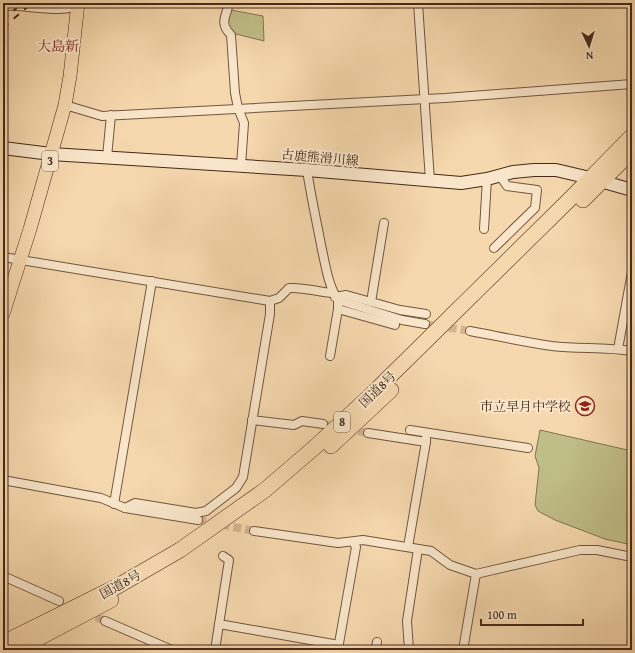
<svg xmlns="http://www.w3.org/2000/svg" width="635" height="653" font-family="'Gentium Book Plus','Noto Serif JP',serif">
<rect width="100%" height="100%" fill="#f6d8ae"/>
<filter id="stains"><feTurbulence type="fractalNoise" baseFrequency=".005" numOctaves="4"/><feColorMatrix values="0 0 0 0 .2 0 0 0 0 .09 0 0 0 0 .02 0 0 0 .5 -.17"/></filter>
<radialGradient id="worn" r=".72"><stop offset=".6" stop-color="#630" stop-opacity="0"/><stop offset="1" stop-color="#630" stop-opacity=".3"/></radialGradient>
<g fill="#c0be88" stroke="#837450">
<path d="M231 10 263 16 264 41 232 33 227 29V21Z"/>
<path d="M540 430 632 451V545L605 539 555 520 538 511 535 505 539 468 535 456Z"/>
</g>
<g fill="none" stroke-linecap="round" stroke-linejoin="round">
<g stroke="#d3b590" stroke-width="8" stroke-dasharray="8 4" stroke-linecap="butt">
<path d="M425 324 470 331"/>
<path d="M323 424 368 433"/>
<path d="M198 520 254 531"/>
<path d="M85 612 105 621"/>
</g>
<defs>
<g id="street">
<path d="M229 3C226 17 219 23 231 35L235 93 238 108 244 123 241 166"/>
<path d="M418 3 430 181"/>
<path d="M3 6C23 4 64 15 81 4"/>
<path d="M65 105 102 116 445 98 632 84"/>
<path d="M107 157 111 115"/>
<path d="M307 170C311 197 317 223 322 250 326 267 328 285 338 300L402 320 425 324"/>
<path d="M484 229 487 179"/>
<path d="M494 248 535 208 537 190 507 186 500 176"/>
<path d="M3 257 270 301 279 298 289 288C304 287 318 292 333 293"/>
<path d="M335 297 346 295 400 310 426 314"/>
<path d="M338 300V309L395 325"/>
<path d="M371 302 384 223"/>
<path d="M470 331C497 336 524 342 552 346 579 349 605 347 632 351"/>
<path d="M618 349 632 272"/>
<path d="M330 356 338 309"/>
<path d="M252 420 294 425 302 421 323 424"/>
<path d="M410 430 528 448"/>
<path d="M368 433 426 442V438"/>
<path d="M3 480 101 498 125 508 198 520"/>
<path d="M114 504 152 281"/>
<path d="M125 508 135 503 196 513 206 511 236 488 243 477 270 314V301"/>
<path d="M254 531 338 543 363 540 431 551 450 565 476 574 580 550H597L632 557"/>
<path d="M408 547 426 442"/>
<path d="M3 576 59 601"/>
<path d="M105 621 172 650"/>
<path d="M219 624 339 645"/>
<path d="M338 649 356 547 353 542"/>
<path d="M215 650 229 560 223 556"/>
<path d="M375 650 377 642"/>
<path d="M409 650 407 621 418 549"/>
<path d="M463 650 476 574"/>
</g>
<path id="secondary" d="M3 148 51 154 307 170 461 183 487 179 513 172 534 170H556L590 178 632 190"/>
<path id="primary" d="M3 314 30 229 65 105 70 76 78 3"/>
<g id="highway">
<path d="M583 200 632 151"/>
<path d="M331 446 391 390"/>
<path d="M3 643 116 587 180 550 265 490 315 447 373 393 569 200 632 136"/>
<path d="M16 650 111 600"/>
</g>
</defs>
<use href="#street" stroke="#72563e" stroke-width="10"/>
<use href="#secondary" stroke="#462a18" stroke-width="14"/>
<use href="#primary" stroke="#462a18" stroke-width="14"/>
<use href="#highway" stroke="#462a18" stroke-width="16"/>
<use href="#street" stroke="#f9e6ca" stroke-width="8"/>
<use href="#secondary" stroke="#f9e6ca" stroke-width="12"/>
<use href="#primary" stroke="#f6d8ae" stroke-width="13"/>
<use href="#highway" stroke="#f6d8ae" stroke-width="15"/>
<g stroke="#462a18" stroke-width="2" stroke-dasharray="7 7" stroke-linecap="butt">
<path d="M3 20 22 3"/>
<path d="M3 28 32 3"/>
</g>
</g>
<defs>
<symbol id="school-ring" viewBox="-11 -11 22 22"><circle r="9.5" fill="#f9e6ca" stroke="#8f2418" stroke-width="1.5"/><path d="M0-5L7-2L0 1L-7-2ZM-4 1L0 2.5L4 1V4Q0 6-4 4Z" fill="#8f2418"/></symbol>
</defs>
<g fill-rule="evenodd">
<use href="#school-ring" x="574" y="395" width="22" height="22"/>
</g>
<g text-anchor="middle" stroke-width="4" stroke-linejoin="round" paint-order="stroke">
<g fill="#f9e6ca" stroke="#7c624d" stroke-width="1">
<rect x="42" y="151" width="16" height="20" rx="3"/>
<rect x="334" y="412" width="16" height="20" rx="3"/>
</g>
<g font-size="12" font-weight="bold" fill="#462a18">
<text x="50" y="165">3</text>
<text x="342" y="426">8</text>
</g>
<g font-size="13" fill="#462a18" stroke="#f9e6ca">
<text transform="translate(320 157) rotate(5)" y="5">古鹿熊滑川線</text>
<text transform="translate(377 389) rotate(-44)" y="5">国道8号</text>
<text transform="translate(120 584) rotate(-29)" y="5">国道8号</text>
</g>
<g font-size="13" fill="#462a18" stroke="#f9e6ca" text-anchor="end">
<text x="571" y="411">市立早月中学校</text>
</g>
<g font-size="14" fill="#7a1f14" stroke="#f9e6ca">
<text x="58" y="51">大島新</text>
</g>
</g>
<rect width="635" height="653" fill="none" stroke="#f6d8ae" stroke-width="16"/>
<rect x="4" y="4" width="627" height="645" fill="none" stroke="#462a18" stroke-width="2"/>
<rect x="8" y="8" width="619" height="637" fill="none" stroke="#462a18"/>
<g transform="translate(589 46) rotate(176)" stroke="#f9e6ca" stroke-width="3" paint-order="stroke">
<path d="M0-3L7 15L0 10L-7 15Z" fill="#462a18"/>
<text y="-6" font-size="11" font-weight="bold" text-anchor="middle" fill="#462a18">N</text>
</g>
<path d="M481 619v6h102v-6" fill="none" stroke="#462a18" stroke-width="2"/>
<text x="487" y="619" font-size="12" fill="#462a18" stroke="#f9e6ca" stroke-width="3" paint-order="stroke">100 m</text>
<rect width="100%" height="100%" filter="url(#stains)"/>
<rect width="100%" height="100%" fill="url(#worn)"/>
</svg>
